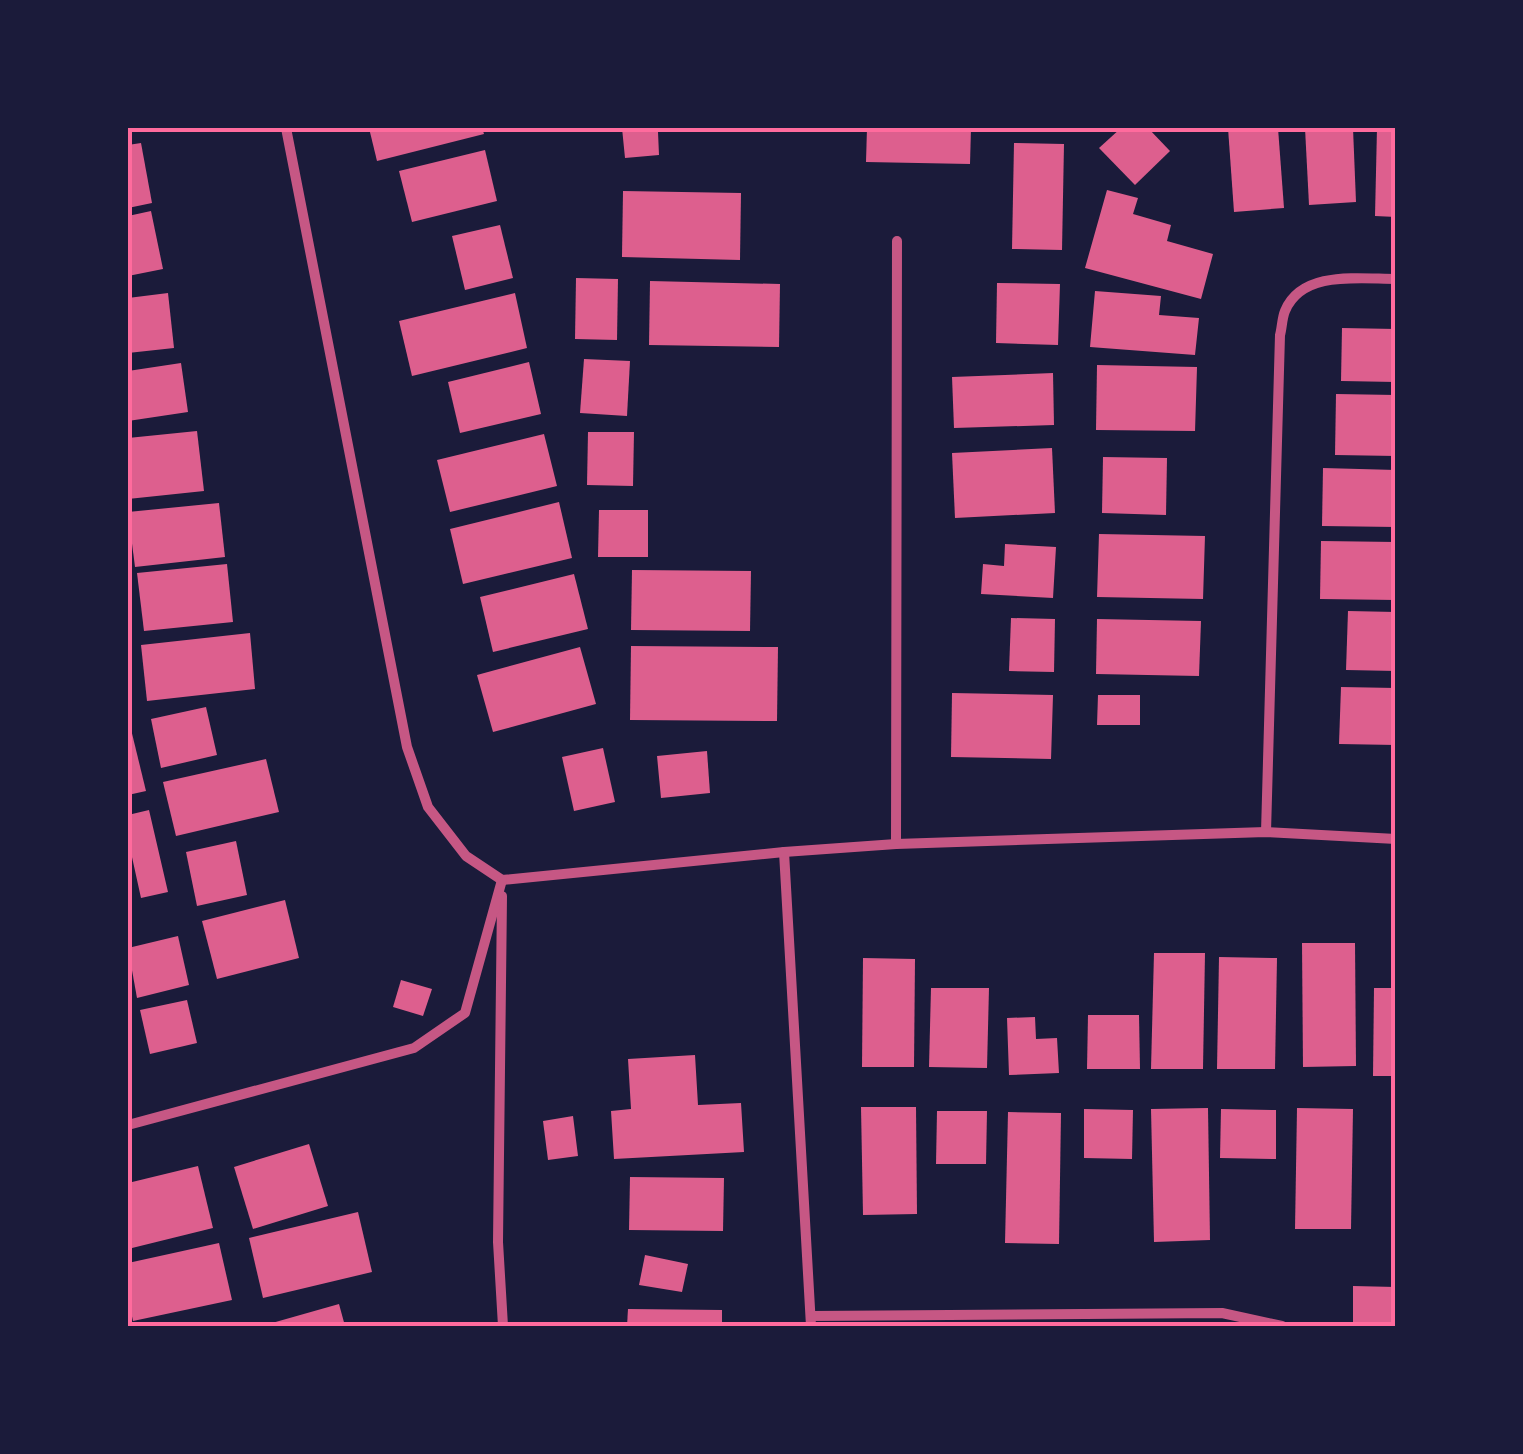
<svg xmlns="http://www.w3.org/2000/svg" width="1523" height="1454" font-family="'Varela Round',sans-serif">
<rect width="100%" height="100%" fill="#1b1b3a"/>
<g fill="#dd5f8e">
<path d="M369 128H482L484 134 377 161Z"/>
<path d="M622 128H673L674 132H658L659 155 625 158Z"/>
<path d="M867 128H971L970 164 866 162Z"/>
<path d="M1121 128H1148L1170 151 1135 185 1099 148Z"/>
<path d="M1228 128H1278L1284 208 1234 212Z"/>
<path d="M1305 128H1353L1356 202 1309 205Z"/>
<path d="M1377 128H1396V217L1375 216Z"/>
<path d="M141 143 152 203 128 208V145Z"/>
<path d="M1014 143 1064 144 1062 250 1012 249Z"/>
<path d="M485 150 497 201 412 222 399 171Z"/>
<path d="M1107 190 1138 198 1133 214 1171 225 1167 241 1213 254 1201 299 1085 268Z"/>
<path d="M623 191 741 193 740 260 622 257Z"/>
<path d="M151 211 163 269 128 276V216Z"/>
<path d="M500 225 513 278 465 290 452 236Z"/>
<path d="M576 278 618 279 617 340 575 339Z"/>
<path d="M650 281 780 284 779 347 649 345Z"/>
<path d="M997 283 1060 284 1058 345 996 343Z"/>
<path d="M1095 291 1161 296 1159 315 1199 318 1195 355 1090 347Z"/>
<path d="M168 293 174 348 128 353V298Z"/>
<path d="M515 293 527 348 412 376 399 321Z"/>
<path d="M1342 328 1396 329V382L1341 381Z"/>
<path d="M584 359 630 361 627 416 580 413Z"/>
<path d="M529 362 541 414 460 433 448 382Z"/>
<path d="M181 363 188 412 128 421V371Z"/>
<path d="M1097 365 1197 367 1195 431 1096 430Z"/>
<path d="M1053 373 1054 425 954 428 952 377Z"/>
<path d="M1336 394 1396 395V456L1335 455Z"/>
<path d="M197 431 204 491 128 499V438Z"/>
<path d="M588 432H634L633 486 587 485Z"/>
<path d="M544 434 557 486 450 512 437 460Z"/>
<path d="M1052 448 1055 513 955 518 952 453Z"/>
<path d="M1103 457 1167 458 1166 515 1102 513Z"/>
<path d="M1323 468 1396 470V527L1322 526Z"/>
<path d="M559 502 572 558 463 584 450 529Z"/>
<path d="M219 503 225 557 135 567 128 512Z"/>
<path d="M599 510H648V557H598Z"/>
<path d="M1099 534 1205 536 1203 599 1097 597Z"/>
<path d="M1321 541 1396 542V600L1320 599Z"/>
<path d="M1005 544 1056 547 1053 598 981 594 983 564 1004 566Z"/>
<path d="M227 564 233 622 144 631 137 573Z"/>
<path d="M632 570 751 571 750 631 631 630Z"/>
<path d="M574 574 588 629 493 652 480 597Z"/>
<path d="M1348 611 1396 612V671L1346 670Z"/>
<path d="M1011 618 1055 619 1054 672 1009 671Z"/>
<path d="M1097 619 1201 621 1199 676 1096 674Z"/>
<path d="M250 633 255 689 147 701 141 645Z"/>
<path d="M631 646 778 647 777 721 630 720Z"/>
<path d="M580 647 596 704 493 732 477 675Z"/>
<path d="M1341 687 1396 688V745L1339 744Z"/>
<path d="M952 693 1053 695 1051 759 951 757Z"/>
<path d="M1098 695H1140V725H1097Z"/>
<path d="M206 707 217 755 161 768 151 719Z"/>
<path d="M128 717 146 791 128 795Z"/>
<path d="M603 748 615 802 574 811 562 757Z"/>
<path d="M707 751 710 793 661 798 657 756Z"/>
<path d="M266 759 279 812 176 836 163 782Z"/>
<path d="M149 810 168 892 141 898 130 848 128 849V815Z"/>
<path d="M236 841 247 895 197 906 186 852Z"/>
<path d="M285 900 299 958 217 979 202 921Z"/>
<path d="M178 936 189 985 137 998 128 948Z"/>
<path d="M1302 943H1355L1356 1066 1303 1067Z"/>
<path d="M1154 953H1205L1203 1069H1151Z"/>
<path d="M1219 957 1277 958 1275 1069H1217Z"/>
<path d="M863 958 915 959 914 1067H862Z"/>
<path d="M401 980 432 989 423 1016 393 1007Z"/>
<path d="M931 988H989L987 1068 929 1067Z"/>
<path d="M1374 988H1396V1076H1373Z"/>
<path d="M187 1000 197 1043 150 1054 140 1010Z"/>
<path d="M1088 1015H1139L1140 1069H1087Z"/>
<path d="M1035 1017 1036 1039 1057 1038 1059 1073 1009 1075 1007 1018Z"/>
<path d="M695 1055 698 1105 741 1103 744 1152 614 1159 611 1111 631 1109 628 1059Z"/>
<path d="M861 1107H916L917 1214 863 1215Z"/>
<path d="M1208 1108 1210 1240 1154 1242 1151 1109Z"/>
<path d="M1297 1108 1353 1109 1351 1229H1295Z"/>
<path d="M1084 1109 1133 1110 1132 1159 1084 1158Z"/>
<path d="M1221 1109 1276 1110V1159L1220 1158Z"/>
<path d="M937 1111H987L986 1164H936Z"/>
<path d="M1008 1112 1061 1113 1059 1244 1005 1243Z"/>
<path d="M573 1116 578 1156 548 1160 543 1121Z"/>
<path d="M309 1144 328 1206 253 1229 234 1167Z"/>
<path d="M198 1166 213 1228 128 1249V1183Z"/>
<path d="M630 1177 724 1178 723 1231 629 1230Z"/>
<path d="M358 1212 372 1272 263 1298 249 1238Z"/>
<path d="M219 1243 232 1300 133 1321 128 1298V1263Z"/>
<path d="M645 1255 688 1264 682 1292 639 1285Z"/>
<path d="M1353 1286 1396 1287V1326H1353Z"/>
<path d="M339 1304 345 1326H273L272 1323Z"/>
<path d="M628 1309 722 1310V1326H627Z"/>
</g>
<g fill="none" stroke-linecap="round" stroke-linejoin="round">
<g stroke="#c65784" stroke-width="10">
<path d="M286 128 407 747 428 807 466 856 502 880"/>
<path d="M1266 832 1280 335C1282 328 1282 318 1285 311 1302 270 1359 279 1396 279"/>
<path d="M896 844 897 241"/>
<path d="M784 852 811 1326"/>
<path d="M502 880 784 852 896 844 1266 832 1396 839"/>
<path d="M502 896 498 1242 503 1326"/>
<path d="M128 1125 414 1048 465 1013 502 880"/>
<path d="M811 1316 1222 1313 1282 1326"/>
</g>
</g>
<rect width="1523" height="1454" fill="none" stroke="#1b1b3a" stroke-width="260"/>
<rect x="130" y="130" width="1263" height="1194" fill="none" stroke="#ff6b9d" stroke-width="4"/>
</svg>
